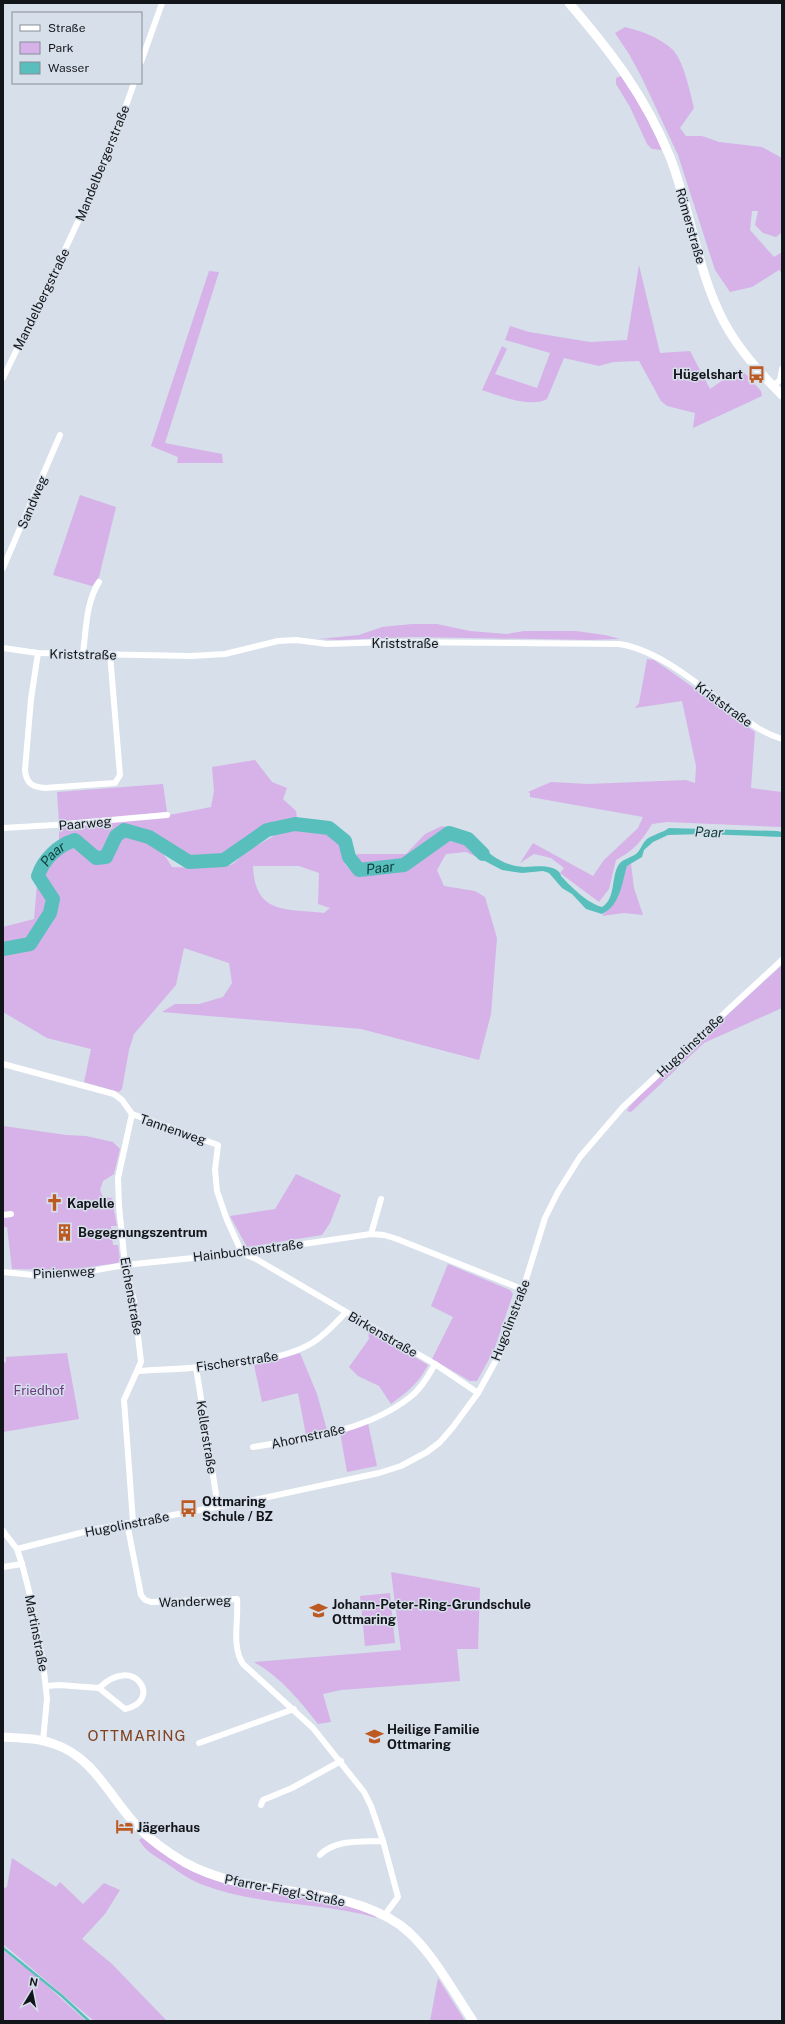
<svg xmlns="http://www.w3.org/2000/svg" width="785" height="2024" font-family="'Public Sans',sans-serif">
<rect width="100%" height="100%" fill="#d6dfea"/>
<g fill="#d6b2e8" fill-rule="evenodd">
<path d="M625 27C641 31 661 38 673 50 684 62 690 92 694 108L680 128 686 136H702L719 142 762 147 782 158 781 233 776 237 763 233 755 225 758 211H752L750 230 774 257 782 252V273L779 270 752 287 730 292 715 270 678 155 642 78 629 54 615 33Z"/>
<path d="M621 76 641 105 662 150 652 149 647 144 630 107 616 84V78Z"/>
<path d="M639 265 660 353 690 351 710 389 740 368 761 391 762 396 693 428 695 413 667 406 661 401 639 361 613 362 599 366 564 358 547 399C532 408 499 396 482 390L502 346 507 349 495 374 537 388 550 353 505 340 510 326 529 332 590 342 627 340Z"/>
<path d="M209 271 219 272 165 443 222 454 223 463H177L178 457 151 446Z"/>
<path d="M80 495 116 507 99 577 92 586 53 575Z"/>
<path d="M412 624H437L470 631 507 634 524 631H576L605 635 620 639 590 640 412 637 339 640 319 639 359 635 382 627Z"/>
<path d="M647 659 654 660 673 673 755 732 751 788 782 792V827L667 822 652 824C642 841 633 851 616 860L609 889 599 902 560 873 564 868 551 858 534 854 520 863 533 843 593 876 604 860 638 828 643 817 530 797V793L528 792 551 782 588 784 686 780 695 783 696 766 682 701 635 708 639 703Z"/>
<path d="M255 760 272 782 287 788 283 799 296 811 297 819 267 828 224 856 190 857 175 852 161 838 126 829 116 832 103 854 94 853C80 838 79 836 59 843V827C110 823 160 818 211 807L214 791 212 767Z"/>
<path d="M163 784 167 812 59 823 57 792Z"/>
<path d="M442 826 465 831 474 840 467 843 483 860 466 852 446 854 437 870 444 886 475 891 485 897 497 938 491 1014 479 1060 361 1029 162 1012 175 1004H199L223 997 232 983 229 963 184 948 176 985 134 1034 129 1050 122 1089 119 1092 84 1082 91 1049 47 1038 3 1012V927L34 919 37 884C50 896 49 898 46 915L54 916 59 901 46 880 44 871 54 858 73 844 80 848 95 864C120 865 111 847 126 835 149 842 159 844 172 867L204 868 230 865 234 863 247 851 281 832 295 827 330 832 340 841 345 864 349 869 357 854H406L425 834ZM253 866H299L319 873 318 904 330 908 324 913C285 908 255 915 253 866Z"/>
<path d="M631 864 634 888 643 915 624 913 602 916 618 897 627 866Z"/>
<path d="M782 965V1008L704 1043 631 1112 627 1111 629 1107 646 1089Z"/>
<path d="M3 1126 66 1135 86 1136 113 1142 120 1149 114 1174 103 1181 100 1190 103 1197 112 1198 117 1226H111L113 1245H118L120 1259 118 1263 67 1270 12 1269 7 1227H3Z"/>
<path d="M296 1174 341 1195 330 1223 322 1235 247 1247 230 1216 275 1209Z"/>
<path d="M448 1264 510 1290 513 1294 494 1350 477 1381H470L432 1359 453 1317 431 1306Z"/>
<path d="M368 1329 428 1365C419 1383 407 1392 391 1404L379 1386 358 1376 349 1367 369 1339Z"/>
<path d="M67 1353 79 1419 3 1432V1363L6 1362V1357Z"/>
<path d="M300 1353 317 1394 327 1430 306 1435 298 1393 262 1402 254 1365Z"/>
<path d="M368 1423 377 1466 347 1472 340 1432Z"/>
<path d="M391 1572 480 1588 478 1649H457L460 1681 341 1690 323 1694 331 1722 318 1724C299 1700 281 1677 254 1662L401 1650Z"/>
<path d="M390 1593 395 1643 365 1646 360 1596Z"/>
<path d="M142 1838 186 1867 214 1880 250 1889 345 1905 376 1916 377 1918C321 1902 260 1906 206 1886 191 1881 179 1872 166 1863 155 1856 145 1851 139 1840Z"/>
<path d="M12 1858 56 1887 60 1882 83 1904 104 1883 120 1890 105 1914 82 1939 112 1964 167 2021H94L3 1944V1889L7 1887Z"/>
<path d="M3 1950 23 1966V1964L86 2021H3Z"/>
<path d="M438 1978 465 2021H430Z"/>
</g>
<path fill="#59bfbc" d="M669 828 777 831 782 832V837L703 834 668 835 653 842 644 850 642 857 627 866C622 883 620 906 602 914L586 909 572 894 562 888 549 873 543 871 522 873 502 870 483 860 467 843 474 840C489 854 503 866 524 867 536 867 548 864 558 871 561 873 560 876 563 878 572 888 589 904 602 907 617 898 610 875 620 863 624 859 632 857 636 854 641 850 642 843 647 839 654 834 662 833 669 828Z"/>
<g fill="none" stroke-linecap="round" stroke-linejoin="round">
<path stroke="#59bfbc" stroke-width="2.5" d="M3 1948 62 1996 89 2021"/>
<path stroke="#59bfbc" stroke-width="14" id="s1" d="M3 949 30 944 50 913 53 899 38 876C43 860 58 845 75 840L96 858 106 857 116 836 124 830 149 837 189 862 224 860 267 830 295 824 329 828 345 841 349 857 359 870 404 865 449 833 468 839 483 854"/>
<g stroke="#fff" stroke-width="6">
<path d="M141 62 162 3"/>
<path d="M3 378C50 281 99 185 134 83"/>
<path d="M773 386 780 380 782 369"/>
<path d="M3 568 60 435"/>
<path d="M3 648 38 653 191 656 225 654 278 641 296 640 327 644 389 642 619 644C659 650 699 685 730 708 747 721 762 733 782 739"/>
<path d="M38 653 31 699 25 770C26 783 32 787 45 788L115 783 120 775 110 654"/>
<path d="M83 654C86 630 86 602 99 582"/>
<path d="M3 828 54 825 167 815"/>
<path d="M3 1064 114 1094 122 1100 132 1114 118 1178 119 1206 125 1265 134 1301 141 1362 124 1400 133 1522"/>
<path d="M132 1114 218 1145 215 1170 217 1191 227 1220 242 1253 256 1259 435 1364 478 1393"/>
<path d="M3 1215 11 1214"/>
<path d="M371 1234 381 1199"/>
<path d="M3 1272 33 1275H68L125 1265 242 1253 371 1234 384 1235 397 1239 522 1289"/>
<path d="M196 1367 218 1507"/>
<path d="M138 1371C185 1368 273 1367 312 1343 325 1335 336 1323 346 1312"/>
<path d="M253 1447C306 1438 365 1432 409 1398 421 1389 428 1376 435 1364"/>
<path d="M127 1523 141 1595 145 1600 151 1602 237 1599C239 1619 231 1646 243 1664L313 1728 364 1792 371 1806 383 1841 398 1897 384 1916"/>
<path d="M3 1531 17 1549 22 1564 29 1591 43 1662 47 1699 43 1741"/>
<path d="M17 1549 92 1530 254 1500 379 1473 401 1466 427 1452 440 1442 453 1427 478 1393 501 1351 515 1315 545 1218 558 1192 580 1157 623 1107 782 960"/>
<path d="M3 1567 22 1564"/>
<path d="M47 1686 59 1685 99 1688 125 1709C164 1701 134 1653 99 1688"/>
<path d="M199 1743 294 1709"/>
<path d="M261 1805 263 1800 292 1788 341 1761"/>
<path d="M320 1855C335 1839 362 1842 383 1841"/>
</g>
<g stroke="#fff" stroke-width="9">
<path d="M569 3C612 53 645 96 670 157 691 211 697 271 724 322 739 350 760 373 782 395"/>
<path d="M3 1737C20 1738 38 1738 54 1744 95 1757 112 1802 141 1830 153 1842 169 1853 184 1862 251 1900 336 1881 400 1925 430 1947 452 1990 473 2021"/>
</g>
</g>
<defs>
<symbol id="bus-bare" viewBox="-9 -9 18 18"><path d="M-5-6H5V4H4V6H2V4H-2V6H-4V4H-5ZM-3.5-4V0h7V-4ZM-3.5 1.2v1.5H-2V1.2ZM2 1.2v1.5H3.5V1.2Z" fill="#bd5a22" stroke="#d6dfea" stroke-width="2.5" paint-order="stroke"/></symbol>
<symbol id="church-bare" viewBox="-9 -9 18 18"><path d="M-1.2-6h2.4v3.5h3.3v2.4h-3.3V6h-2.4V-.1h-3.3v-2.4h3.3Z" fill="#bd5a22" stroke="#d6dfea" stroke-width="2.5" paint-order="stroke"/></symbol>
<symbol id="building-bare" viewBox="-9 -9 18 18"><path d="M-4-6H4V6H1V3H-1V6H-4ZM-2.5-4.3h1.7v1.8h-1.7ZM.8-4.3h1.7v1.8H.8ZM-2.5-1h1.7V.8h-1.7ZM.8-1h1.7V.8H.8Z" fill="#bd5a22" stroke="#d6dfea" stroke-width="2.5" paint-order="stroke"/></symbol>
<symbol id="school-bare" viewBox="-9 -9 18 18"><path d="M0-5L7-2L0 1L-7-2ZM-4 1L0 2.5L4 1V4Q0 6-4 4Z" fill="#bd5a22" stroke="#d6dfea" stroke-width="2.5" paint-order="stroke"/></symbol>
<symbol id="hotel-bare" viewBox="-9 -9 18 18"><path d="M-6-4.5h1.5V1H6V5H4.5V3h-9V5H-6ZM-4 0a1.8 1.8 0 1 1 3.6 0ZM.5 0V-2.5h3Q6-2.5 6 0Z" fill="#bd5a22" stroke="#d6dfea" stroke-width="2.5" paint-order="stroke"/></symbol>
</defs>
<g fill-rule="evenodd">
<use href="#bus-bare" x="744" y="362" width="25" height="25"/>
<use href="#church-bare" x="42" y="1190" width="25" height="25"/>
<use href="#building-bare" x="52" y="1220" width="25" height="25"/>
<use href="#bus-bare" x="176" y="1496" width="25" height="25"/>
<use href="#school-bare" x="306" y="1598" width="25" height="25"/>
<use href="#school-bare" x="362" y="1724" width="25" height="25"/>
<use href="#hotel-bare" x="112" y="1814" width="25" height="25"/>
</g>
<g text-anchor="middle" stroke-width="3" stroke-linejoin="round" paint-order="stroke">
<g font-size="13" fill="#121519" stroke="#d6dfea">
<text transform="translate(102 163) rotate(-68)" y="5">Mandelbergerstraße</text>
<text transform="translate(691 226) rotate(74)" y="5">Römerstraße</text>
<text transform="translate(41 299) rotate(-64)" y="5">Mandelbergstraße</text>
<text transform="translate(32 502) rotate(-67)" y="5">Sandweg</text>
<text x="405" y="648">Kriststraße</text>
<text transform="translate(83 654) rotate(1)" y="5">Kriststraße</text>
<text transform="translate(724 704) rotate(36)" y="5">Kriststraße</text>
<text transform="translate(85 823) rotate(-5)" y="5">Paarweg</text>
<text transform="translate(690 1045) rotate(-43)" y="5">Hugolinstraße</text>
<text transform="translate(173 1129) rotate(19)" y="5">Tannenweg</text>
<text transform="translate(248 1250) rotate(-7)" y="5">Hainbuchenstraße</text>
<text transform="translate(64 1272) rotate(-3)" y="5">Pinienweg</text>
<text transform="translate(132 1296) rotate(80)" y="5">Eichenstraße</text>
<text transform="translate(510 1320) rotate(-69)" y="5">Hugolinstraße</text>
<text transform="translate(383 1334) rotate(30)" y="5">Birkenstraße</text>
<text transform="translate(237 1361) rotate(-8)" y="5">Fischerstraße</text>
<text transform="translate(308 1436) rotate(-12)" y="5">Ahornstraße</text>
<text transform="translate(207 1437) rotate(81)" y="5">Kellerstraße</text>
<text transform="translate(127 1524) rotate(-11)" y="5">Hugolinstraße</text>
<text transform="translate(195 1601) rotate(-2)" y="5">Wanderweg</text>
<text transform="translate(37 1633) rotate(79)" y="5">Martinstraße</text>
<text transform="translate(285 1890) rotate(11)" y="5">Pfarrer-Fiegl-Straße</text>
</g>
<g font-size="13" font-weight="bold" fill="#121519" stroke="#d6dfea" text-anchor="start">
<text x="743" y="379" text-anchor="end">Hügelshart</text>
<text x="67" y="1208">Kapelle</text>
<text x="78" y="1237">Begegnungszentrum</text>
<text x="202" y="1506">Ottmaring<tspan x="202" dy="15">Schule / BZ</tspan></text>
<text x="332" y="1609">Johann-Peter-Ring-Grundschule<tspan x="332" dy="15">Ottmaring</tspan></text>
<text x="387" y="1734">Heilige Familie<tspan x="387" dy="15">Ottmaring</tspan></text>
<text x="137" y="1832">Jägerhaus</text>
</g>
<g font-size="13" fill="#6d3b83" stroke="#d6dfea">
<text x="39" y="1395">Friedhof</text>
</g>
<g font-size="14" font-style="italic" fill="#0e3e3d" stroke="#d6dfea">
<text transform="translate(709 832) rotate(2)" y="5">Paar</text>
<text dy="5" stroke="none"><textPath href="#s1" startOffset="133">Paar</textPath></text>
<text dy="5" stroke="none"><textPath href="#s1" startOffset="529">Paar</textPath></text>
</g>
<g font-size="15" letter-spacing="1" fill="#824120" stroke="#d6dfea">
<text x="137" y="1741">OTTMARING</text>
</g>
</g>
<rect width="785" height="2024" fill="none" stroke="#121519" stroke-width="8"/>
<rect x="12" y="12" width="130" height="72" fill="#d6dfea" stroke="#888e96"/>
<rect x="20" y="25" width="20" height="6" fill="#ffffff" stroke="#888e96"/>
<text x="48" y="32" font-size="12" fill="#121519">Straße</text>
<rect x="20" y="42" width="20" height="12" fill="#d6b2e8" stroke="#888e96"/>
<text x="48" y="52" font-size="12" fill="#121519">Park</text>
<rect x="20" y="62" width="20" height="12" fill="#59bfbc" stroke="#888e96"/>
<text x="48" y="72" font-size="12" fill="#121519">Wasser</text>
<g transform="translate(32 1992) rotate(10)" stroke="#d6dfea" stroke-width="3" paint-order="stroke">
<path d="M0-3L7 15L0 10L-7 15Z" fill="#121519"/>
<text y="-6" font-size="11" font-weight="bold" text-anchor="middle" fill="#121519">N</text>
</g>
</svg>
